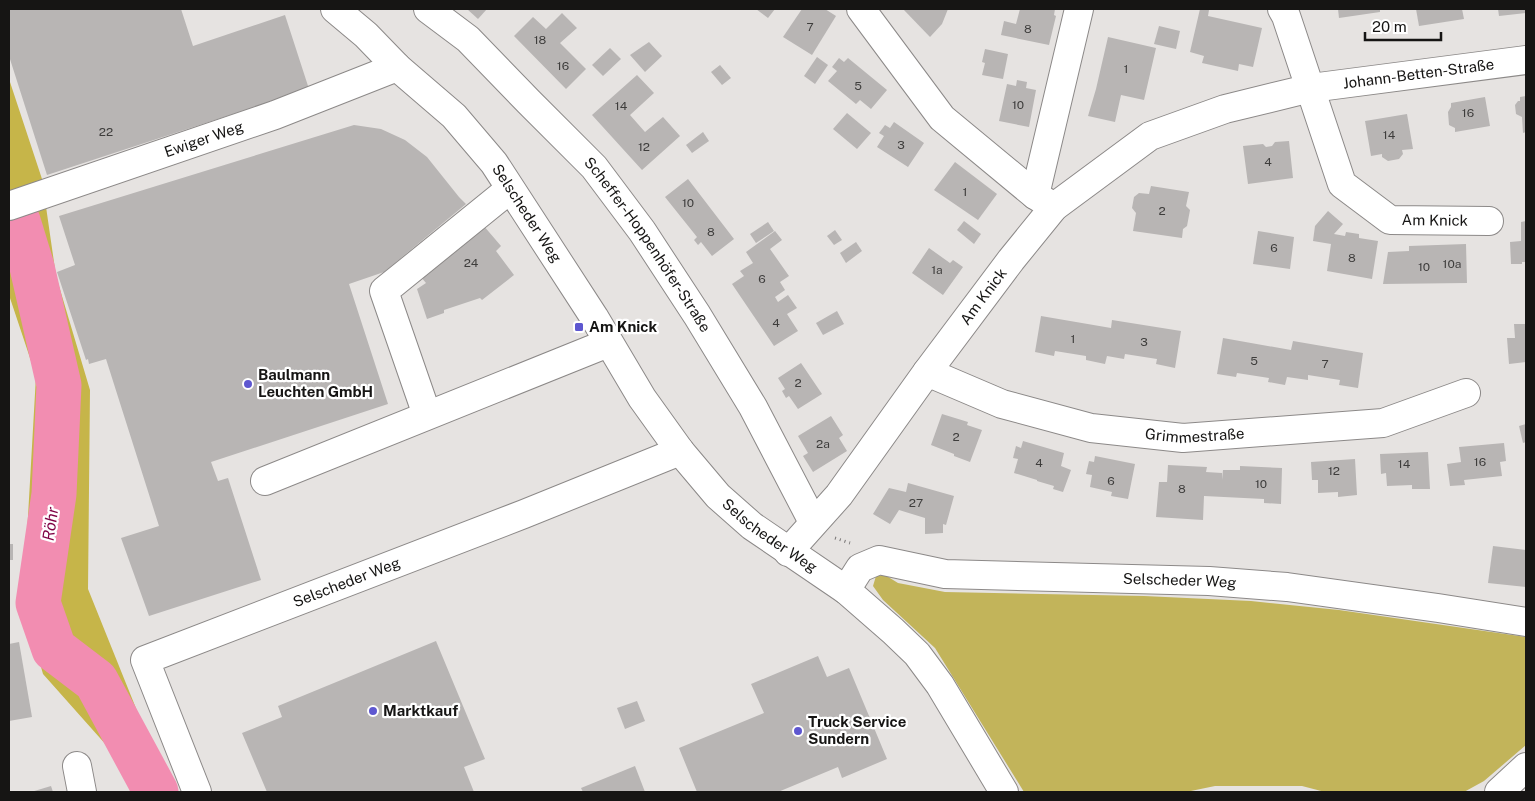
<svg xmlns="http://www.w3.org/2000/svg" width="1535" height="801" font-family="'Public Sans',sans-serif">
<rect width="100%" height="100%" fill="#e6e3e1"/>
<path fill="#c2b45a" d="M885 575 898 583 945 592 1144 596 1251 601 1339 610 1526 637V745L1484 781 1464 792H1325L1302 786H1215L1186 792H1024L935 648 883 600 873 586 876 576Z"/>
<path fill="#c6b549" d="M9 79 42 179 56 276 90 390 88 589 154 753 177 792H148L43 674 23 604 36 376 9 295Z"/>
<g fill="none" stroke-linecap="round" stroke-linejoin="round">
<path stroke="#f28db1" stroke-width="45" d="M18 221 32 267 59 385 54 494 38 603 54 649 96 681 156 792"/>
</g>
<g fill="#b8b5b4">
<path d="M9 9H181L193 46 285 15 309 89 47 175 9 56Z"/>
<path d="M467 9H487L478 19Z"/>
<path d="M756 9H775L768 18Z"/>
<path d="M802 9H825L836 16 812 55 783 37Z"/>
<path d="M903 9H948L942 24 930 37Z"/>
<path d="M1020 9H1055L1054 15 1056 16 1049 45 1001 35 1004 21 1016 24Z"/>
<path d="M1200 9 1209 10 1208 16 1262 28 1253 67 1239 64 1238 71 1202 63 1204 56 1190 52Z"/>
<path d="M1338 9H1380V12L1339 18Z"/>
<path d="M1416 9H1462L1464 19 1419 26Z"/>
<path d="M1498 9H1526V13L1499 16Z"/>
<path d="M562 13 577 28 560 43 586 69 566 89 514 36 533 17 546 29Z"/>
<path d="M1159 26 1180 31 1176 49 1154 44Z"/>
<path d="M1108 37 1156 48 1144 100 1121 95 1115 122 1088 116 1096 89Z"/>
<path d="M649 42 662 56 645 72 630 55Z"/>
<path d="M610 48 621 59 603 76 592 65Z"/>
<path d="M985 49 1008 54 1003 79 982 75 985 63 982 62Z"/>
<path d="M817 57 828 65 815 84 804 76Z"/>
<path d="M839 58 844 62 848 58 887 90 871 109 860 100 856 104 828 81 837 71 832 67Z"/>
<path d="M720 65 731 78 722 85 711 72Z"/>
<path d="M637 75 654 93 630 115 645 132 663 117 680 136 642 170 592 115Z"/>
<path d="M1017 80 1027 82 1026 88 1036 90 1029 127 999 121 1007 84 1016 86Z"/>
<path d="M1526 96V132L1523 133 1522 117 1516 114 1515 105 1518 101H1520V97Z"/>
<path d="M1485 97 1490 126 1455 132V128L1449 125 1448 112 1451 107V103Z"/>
<path d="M847 113 871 133 857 149 833 129Z"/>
<path d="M1407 114 1413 149 1402 150 1403 154 1399 159 1388 161 1382 157V154L1371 156 1365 121Z"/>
<path d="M894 122 924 143 908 167 877 147 884 136 879 133 885 125 890 128Z"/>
<path d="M354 125 381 129 405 140 427 157 459 197 466 204 384 272 349 284 388 404 211 462 218 481 228 478 261 580 149 616 121 538 159 526 106 359 89 364 88 359 86 360 57 272 75 265 59 216Z"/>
<path d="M703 132 709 141 692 153 686 145Z"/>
<path d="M1289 141 1293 178 1248 184 1243 146 1263 144 1266 147 1272 146 1275 142Z"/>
<path d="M955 162 997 194 978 220 934 190Z"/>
<path d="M688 179 734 239 712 256 701 242 698 245 694 240 697 237 665 197Z"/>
<path d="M1151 186 1189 192 1186 206 1190 210 1187 226 1183 229 1182 238 1133 231 1136 213 1132 208 1134 197 1139 193 1149 194Z"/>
<path d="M1328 211 1343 224 1334 234 1345 236 1346 232 1359 234V238L1378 241 1372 279 1327 271 1331 244 1313 241 1315 226Z"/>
<path d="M964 221 981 234 974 244 957 230Z"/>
<path d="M1526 221V262H1522V264H1511L1510 242 1521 241V222Z"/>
<path d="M768 222 774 231 756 243 750 234Z"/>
<path d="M483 225 501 246 496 251 514 275 482 300 480 298 444 310V313L427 319 417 289 426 283 420 276Z"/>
<path d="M835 230 842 240 834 245 827 236Z"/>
<path d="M775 231 782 240 770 249 789 276 780 282 785 290 775 297 778 302 788 295 797 308 787 314 798 331 774 346 732 284 744 276 740 271 753 263 746 252Z"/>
<path d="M1258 231 1294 237 1290 269 1253 264Z"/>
<path d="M856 242 862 251 846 263 840 253Z"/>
<path d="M1466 244 1467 283 1383 284 1388 252 1409 251V246Z"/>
<path d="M929 248 950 263 953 260 963 267 943 295 912 273Z"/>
<path d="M837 311 844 324 823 335 816 323Z"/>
<path d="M1041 316 1111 328 1112 320 1181 331 1175 368 1156 364 1157 359 1125 354 1124 359 1107 356 1105 364 1086 360V356L1055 351 1054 356 1035 352Z"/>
<path d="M1514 324H1526V362L1509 364 1507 338H1515Z"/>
<path d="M1223 338 1291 350 1293 341 1363 353 1358 388 1339 385 1340 380 1308 375V380L1287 377 1285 385 1268 382 1269 378 1237 373 1236 377 1217 374Z"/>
<path d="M801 363 822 394 798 409 789 396 786 398 782 391 785 389 778 378Z"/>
<path d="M942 414 968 422 967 425 982 430 970 462 954 456V454L931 445Z"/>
<path d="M831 416 843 435 839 438 847 451 813 472 803 456 808 453 798 436Z"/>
<path d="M1526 424V442L1523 443 1519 426Z"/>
<path d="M1023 441 1064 453 1061 466 1071 470 1063 492 1053 489 1054 486 1037 481V480L1014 473 1018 459 1013 458 1016 446 1021 448Z"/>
<path d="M1504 443 1506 461 1500 462 1502 476 1464 480 1465 485 1450 486 1447 464 1461 462 1459 447Z"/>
<path d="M1428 452 1430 489H1412V485L1387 486 1386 473 1381 474 1380 454Z"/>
<path d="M1095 456 1135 464 1128 499 1111 496 1112 492 1090 487 1092 475 1086 474 1089 461 1094 462Z"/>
<path d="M1355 459 1357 495 1338 497V492L1318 493V480H1312L1311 462Z"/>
<path d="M1168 465 1207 467 1206 472 1222 473V480L1223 470H1240V466L1282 468 1281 504 1264 503V499L1204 496 1203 520 1156 517 1159 482H1167Z"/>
<path d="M908 483 954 496 946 525 943 524V533L925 534V518L899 510 890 524 873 514 889 488 906 492Z"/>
<rect x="9" y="544" width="4" height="16"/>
<path d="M1493 546 1526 550V587L1488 583Z"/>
<path d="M436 641 485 759 464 767 474 792H267L242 733 282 717 278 706Z"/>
<path d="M19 642 32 717 9 721V644Z"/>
<path d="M818 656 827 677 849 668 887 759 842 778 838 767 778 792H697L679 748 764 713 751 684Z"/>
<path d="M637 701 645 721 625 729 617 708Z"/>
<path d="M635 766 645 792H583L581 788Z"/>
<path d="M51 786 53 792H31Z"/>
</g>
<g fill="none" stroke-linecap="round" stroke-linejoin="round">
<defs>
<g id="minor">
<path id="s1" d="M335 9 366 35 397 67 454 116 494 163 594 317 642 398 680 451 718 496 752 526 846 590 893 631 917 654 940 685 1004 792"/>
<path id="s2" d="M428 9 468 39 529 102 594 167 642 231 697 315 753 407 813 522"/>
<path d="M861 9 942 118 1035 195 1054 207"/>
<path id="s3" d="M1282 9 1286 16 1342 184 1390 220 1489 221"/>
<path d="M1035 195 1079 9"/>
<path id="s4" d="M9 206 275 115 397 67"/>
<path id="s5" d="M927 372 1002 404 1091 428 1183 438 1383 423 1466 393"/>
<path d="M427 415 384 291 510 189"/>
<path d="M265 481 608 343"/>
<path id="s6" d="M788 552 839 495 927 372 1011 260 1054 207 1150 136 1225 109 1311 88 1526 60"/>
<path id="s7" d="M846 590 860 568 879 560 945 574 1209 581 1287 587 1438 608 1526 622"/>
<path d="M77 766 82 792"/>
<path id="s8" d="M197 792 145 660 524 514 680 451"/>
<path d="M1499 792 1526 767"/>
</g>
</defs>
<use href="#minor" stroke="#8c8988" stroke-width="30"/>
<path stroke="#767473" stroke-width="3" stroke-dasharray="1 4" stroke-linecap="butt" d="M835 538 850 543"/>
<use href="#minor" stroke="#fff" stroke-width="28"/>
</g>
<g fill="#5e57d0" stroke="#fff" stroke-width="2">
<rect x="574" y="322" width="10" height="10" rx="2.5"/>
<circle cx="248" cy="384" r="5"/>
<circle cx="373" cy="711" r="5"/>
<circle cx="798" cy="731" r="5"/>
</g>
<g text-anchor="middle" stroke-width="4.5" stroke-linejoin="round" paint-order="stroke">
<g font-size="12" fill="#3e3d3c">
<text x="810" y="31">7</text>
<text x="1028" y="33">8</text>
<text x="540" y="44">18</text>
<text x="563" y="70">16</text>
<text x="1126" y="73">1</text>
<text x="858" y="90">5</text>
<text x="1018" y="109">10</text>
<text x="621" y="110">14</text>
<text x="1468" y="117">16</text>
<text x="106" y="136">22</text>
<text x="1389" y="139">14</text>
<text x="901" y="149">3</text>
<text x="644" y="151">12</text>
<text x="1268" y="166">4</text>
<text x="965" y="196">1</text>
<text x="688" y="207">10</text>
<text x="1162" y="215">2</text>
<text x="711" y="236">8</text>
<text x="1274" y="252">6</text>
<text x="1352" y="262">8</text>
<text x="471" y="267">24</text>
<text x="1452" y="268">10a</text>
<text x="1424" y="271">10</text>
<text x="937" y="274">1a</text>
<text x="762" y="283">6</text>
<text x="776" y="327">4</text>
<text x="1073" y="343">1</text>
<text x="1144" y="346">3</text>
<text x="1254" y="365">5</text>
<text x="1325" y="368">7</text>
<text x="798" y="387">2</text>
<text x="956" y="441">2</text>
<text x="823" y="448">2a</text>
<text x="1480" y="466">16</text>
<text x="1039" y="467">4</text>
<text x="1404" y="468">14</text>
<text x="1334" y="475">12</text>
<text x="1111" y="485">6</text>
<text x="1261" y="488">10</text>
<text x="1182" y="493">8</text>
<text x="916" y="507">27</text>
</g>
<g font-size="15" fill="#161514" stroke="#fff">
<text dy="5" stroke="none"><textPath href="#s6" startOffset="832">Johann-Betten-Straße</textPath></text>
<text dy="5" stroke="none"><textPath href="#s4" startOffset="206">Ewiger Weg</textPath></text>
<text dy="5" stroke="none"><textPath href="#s1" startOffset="282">Selscheder Weg</textPath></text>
<text dy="5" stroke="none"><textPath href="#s3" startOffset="290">Am Knick</textPath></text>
<text dy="5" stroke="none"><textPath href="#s2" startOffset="324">Scheffer-Hoppenhöfer-Straße</textPath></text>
<text dy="5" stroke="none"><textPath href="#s6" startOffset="322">Am Knick</textPath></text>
<text dy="5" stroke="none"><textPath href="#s5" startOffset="278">Grimmestraße</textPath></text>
<text dy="5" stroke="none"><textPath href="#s1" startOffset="689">Selscheder Weg</textPath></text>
<text dy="5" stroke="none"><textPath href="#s7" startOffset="349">Selscheder Weg</textPath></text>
<text dy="5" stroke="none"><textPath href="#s8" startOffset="358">Selscheder Weg</textPath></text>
</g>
<g font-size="15" font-weight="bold" fill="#161514" stroke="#fff" text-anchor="start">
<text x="589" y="332">Am Knick</text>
<text x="258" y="380">Baulmann<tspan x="258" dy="17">Leuchten GmbH</tspan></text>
<text x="383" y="716">Marktkauf</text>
<text x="808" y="727">Truck Service<tspan x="808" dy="17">Sundern</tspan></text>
</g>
<g font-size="16" font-style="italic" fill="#7e0043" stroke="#fff">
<text transform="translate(50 524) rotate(-82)" y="6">Röhr</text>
</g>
</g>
<rect width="1535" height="801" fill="none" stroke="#161514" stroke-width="20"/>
<path d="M1365 32v8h76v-8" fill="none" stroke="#161514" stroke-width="2.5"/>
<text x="1372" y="32" font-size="15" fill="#161514" stroke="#ffffff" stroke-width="4" paint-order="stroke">20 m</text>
</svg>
